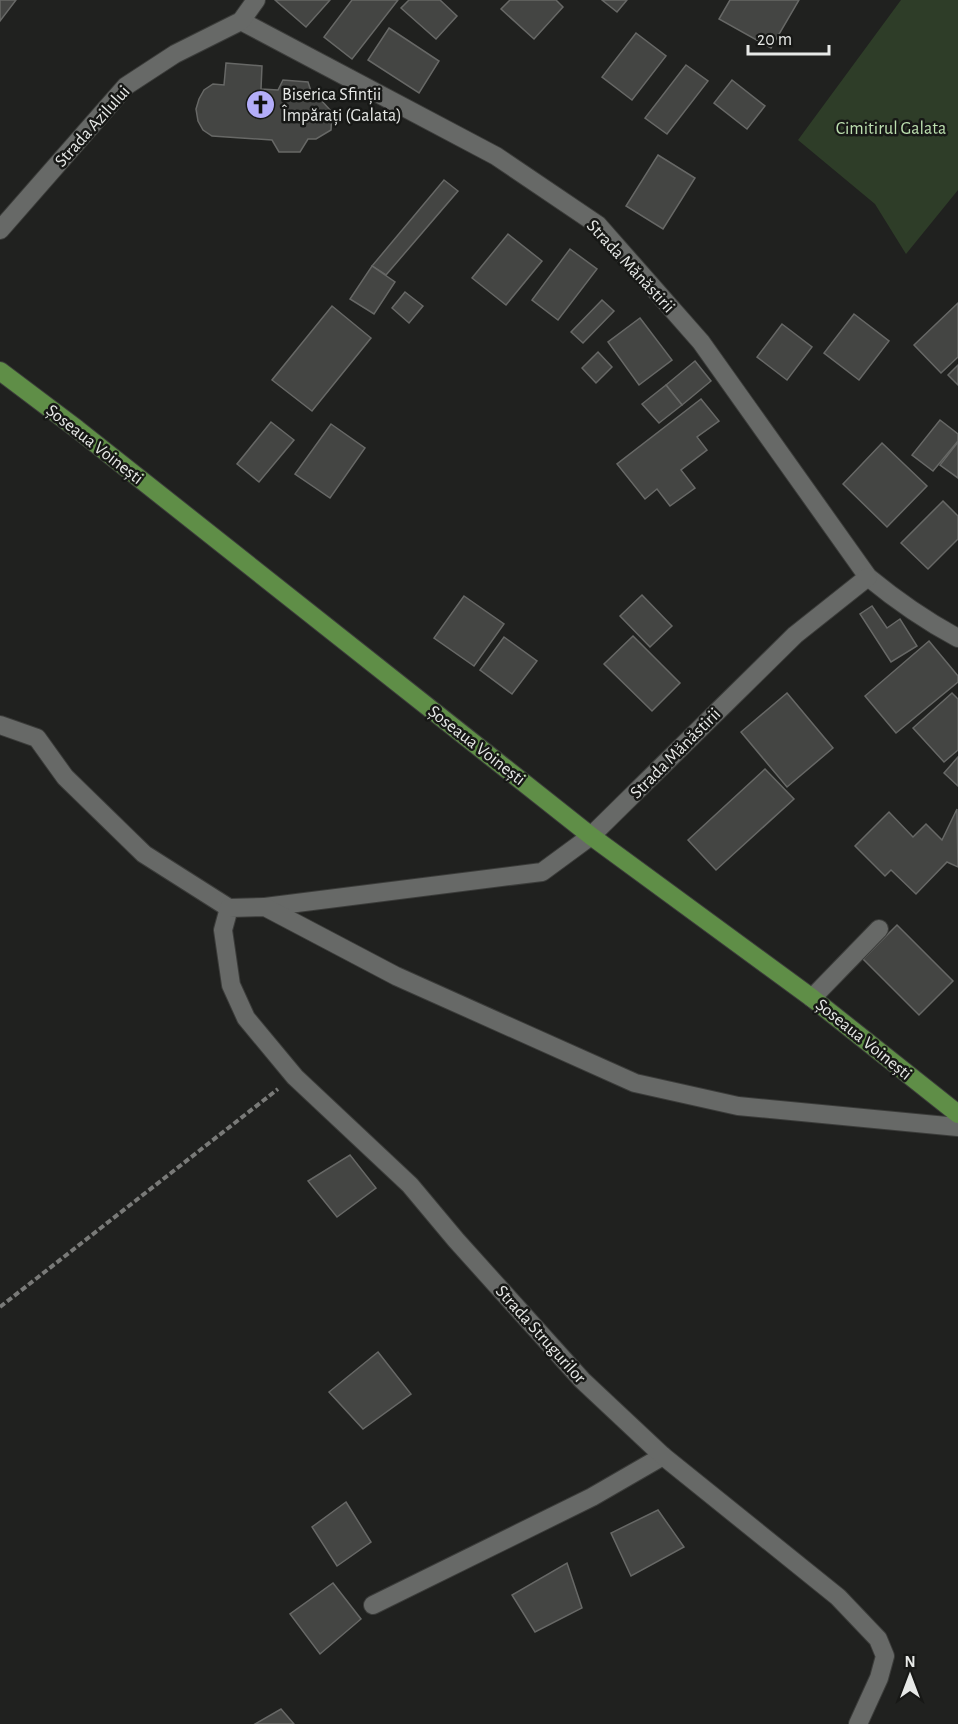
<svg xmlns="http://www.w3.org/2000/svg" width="958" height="1724" font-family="'Alegreya Sans',sans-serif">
<rect width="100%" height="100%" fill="#20211f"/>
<path fill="#2e3d28" d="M901 0H958V190L906 254 875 204 798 140Z"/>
<g fill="#444543" stroke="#676866" stroke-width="1.5">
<path d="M0 0H16L0 21Z"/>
<path d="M275 0H330L306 27Z"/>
<path d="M352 0H398L352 59 324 37Z"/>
<path d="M409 0H440L457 16 436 39 401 8Z"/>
<path d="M510 0H556L563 7 534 39 501 9Z"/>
<path d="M602 0H627L617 12Z"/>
<path d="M730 0H799L771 48 719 19Z"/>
<path d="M389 28 439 61 419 93 368 60Z"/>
<path d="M636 33 666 56 632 100 602 77Z"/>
<path d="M226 63 262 66 261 89 278 90 283 80 308 82 313 97 319 98 332 112 331 130 316 139H308L300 152H279L272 140 212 136 203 130 198 121 196 109 199 99 204 90 213 84 224 85Z"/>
<path d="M686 65 708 81 667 134 645 118Z"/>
<path d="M732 80 765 106 747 129 714 103Z"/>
<path d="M658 155 695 178 663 229 626 206Z"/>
<path d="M444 180 458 191 386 275 372 266Z"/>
<path d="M508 234 542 261 506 305 472 278Z"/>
<path d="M570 249 597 269 558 320 532 300Z"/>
<path d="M372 266 395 282 374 314 350 299Z"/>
<path d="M405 292 423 306 409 323 392 308Z"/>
<path d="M602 300 614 311 583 343 571 332Z"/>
<path d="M958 303V357L941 373 914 345Z"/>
<path d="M332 306 371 338 312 411 272 380Z"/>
<path d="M854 314 889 341 859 380 824 353Z"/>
<path d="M640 318 672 360 639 385 608 342Z"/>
<path d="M782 324 812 347 787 380 757 357Z"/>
<path d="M598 352 612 367 596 383 582 368Z"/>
<path d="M695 361 711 381 682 405 666 385Z"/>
<path d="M958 365V385L948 375Z"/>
<path d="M666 385 682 405 659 423 642 404Z"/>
<path d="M701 399 719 421 697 437 707 450 681 470 695 488 670 506 657 489 645 499 617 464Z"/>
<path d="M940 420 958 434V441L933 471 912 455Z"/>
<path d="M271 422 294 440 259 482 237 464Z"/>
<path d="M331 424 365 448 330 498 295 474Z"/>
<path d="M958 442V478L940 465Z"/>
<path d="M882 443 927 486 887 527 843 484Z"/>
<path d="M943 501 958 516V539L928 569 901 543Z"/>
<path d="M642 595 672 626 650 647 620 616Z"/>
<path d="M464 596 504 624 474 666 434 638Z"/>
<path d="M872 606 887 628 900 619 917 646 891 662 860 614Z"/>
<path d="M633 636 680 683 652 711 604 664Z"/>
<path d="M504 637 537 661 512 694 480 670Z"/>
<path d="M929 641 958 676V682L896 733 865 696Z"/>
<path d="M787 693 833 748 787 787 741 732Z"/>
<path d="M952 693 958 699V750L944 762 913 728Z"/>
<path d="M958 757V786L944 773Z"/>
<path d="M765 769 794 799 716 870 688 840Z"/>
<path d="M957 809 958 867 947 862 916 894 891 870 885 876 855 846 889 812 913 837 926 824 942 840Z"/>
<path d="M897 925 953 981 919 1015 863 959Z"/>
<path d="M350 1155 376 1188 337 1217 308 1181Z"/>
<path d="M378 1352 411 1394 363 1429 329 1392Z"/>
<path d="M346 1502 371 1542 337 1566 312 1527Z"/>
<path d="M658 1510 684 1547 631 1576 611 1533Z"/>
<path d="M567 1563 582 1608 535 1632 512 1595Z"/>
<path d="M333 1583 361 1619 320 1654 290 1614Z"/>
<path d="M281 1709 294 1724H255Z"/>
</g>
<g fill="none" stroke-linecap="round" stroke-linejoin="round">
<defs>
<g id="minor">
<path d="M241 21 496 156 598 225 701 342 868 577C896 600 926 621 958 638"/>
<path d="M0 230 126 86 175 54 241 21 256 0"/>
<path d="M0 725 37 738 65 777 144 854 229 908"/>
<path d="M265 907 542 872 591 836 795 635 868 577"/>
<path d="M812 998 879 929"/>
<path d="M373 1605 592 1497 663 1456"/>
<path d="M858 1724 879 1678 885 1656 878 1639 838 1597 663 1456 582 1380 456 1240 410 1185 295 1077 246 1018 231 985 223 930 229 908 265 907 396 976 635 1083 738 1106 958 1127"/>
</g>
<path id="major" d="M0 371 77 429 591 836 812 998 958 1114"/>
</defs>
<use href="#minor" stroke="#3b3c3a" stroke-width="20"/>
<use href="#major" stroke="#3b3c3a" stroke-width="20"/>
<path stroke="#797a78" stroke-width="4" stroke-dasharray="6 3" stroke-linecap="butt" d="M0 1307 278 1089"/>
<use href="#minor" stroke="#676967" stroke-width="18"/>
<use href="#major" stroke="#5f8e47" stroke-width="18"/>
</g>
<defs>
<symbol id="church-disc" viewBox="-11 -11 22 22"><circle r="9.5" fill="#b3adf9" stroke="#171816"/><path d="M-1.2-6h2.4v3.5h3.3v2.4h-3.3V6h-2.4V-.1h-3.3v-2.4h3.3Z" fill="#111"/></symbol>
</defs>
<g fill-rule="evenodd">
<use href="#church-disc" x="244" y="88" width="33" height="33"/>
</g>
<g text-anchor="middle" stroke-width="5" stroke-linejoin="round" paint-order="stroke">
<g font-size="18" fill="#e7e9e7" stroke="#171816" text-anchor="start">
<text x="282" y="100">Biserica Sfinții<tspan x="282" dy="21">Împărați (Galata)</tspan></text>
</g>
<g font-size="18" fill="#e7e9e7" stroke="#171816">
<text transform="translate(92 126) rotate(-48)" y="6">Strada Azilului</text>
<text transform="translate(631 266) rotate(47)" y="6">Strada Mănăstirii</text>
<text transform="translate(95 444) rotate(38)" y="6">Șoseaua Voinești</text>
<text transform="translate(477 745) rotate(38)" y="6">Șoseaua Voinești</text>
<text transform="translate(675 753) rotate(-45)" y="6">Strada Mănăstirii</text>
<text transform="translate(864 1039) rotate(39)" y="6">Șoseaua Voinești</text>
<text transform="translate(541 1334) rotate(48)" y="6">Strada Strugurilor</text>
</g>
<g font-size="18" fill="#bcdfaf" stroke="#171816">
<text x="891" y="134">Cimitirul Galata</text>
</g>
</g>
<g transform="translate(910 1676)" stroke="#171816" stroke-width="4.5" paint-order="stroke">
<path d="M0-4.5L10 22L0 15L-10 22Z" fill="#e7e9e7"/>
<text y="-9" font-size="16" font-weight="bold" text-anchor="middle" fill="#e7e9e7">N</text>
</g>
<path d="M748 45v9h81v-9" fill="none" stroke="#e7e9e7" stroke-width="3"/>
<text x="757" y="45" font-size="18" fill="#e7e9e7" stroke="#171816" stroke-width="4.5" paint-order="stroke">20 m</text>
</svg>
